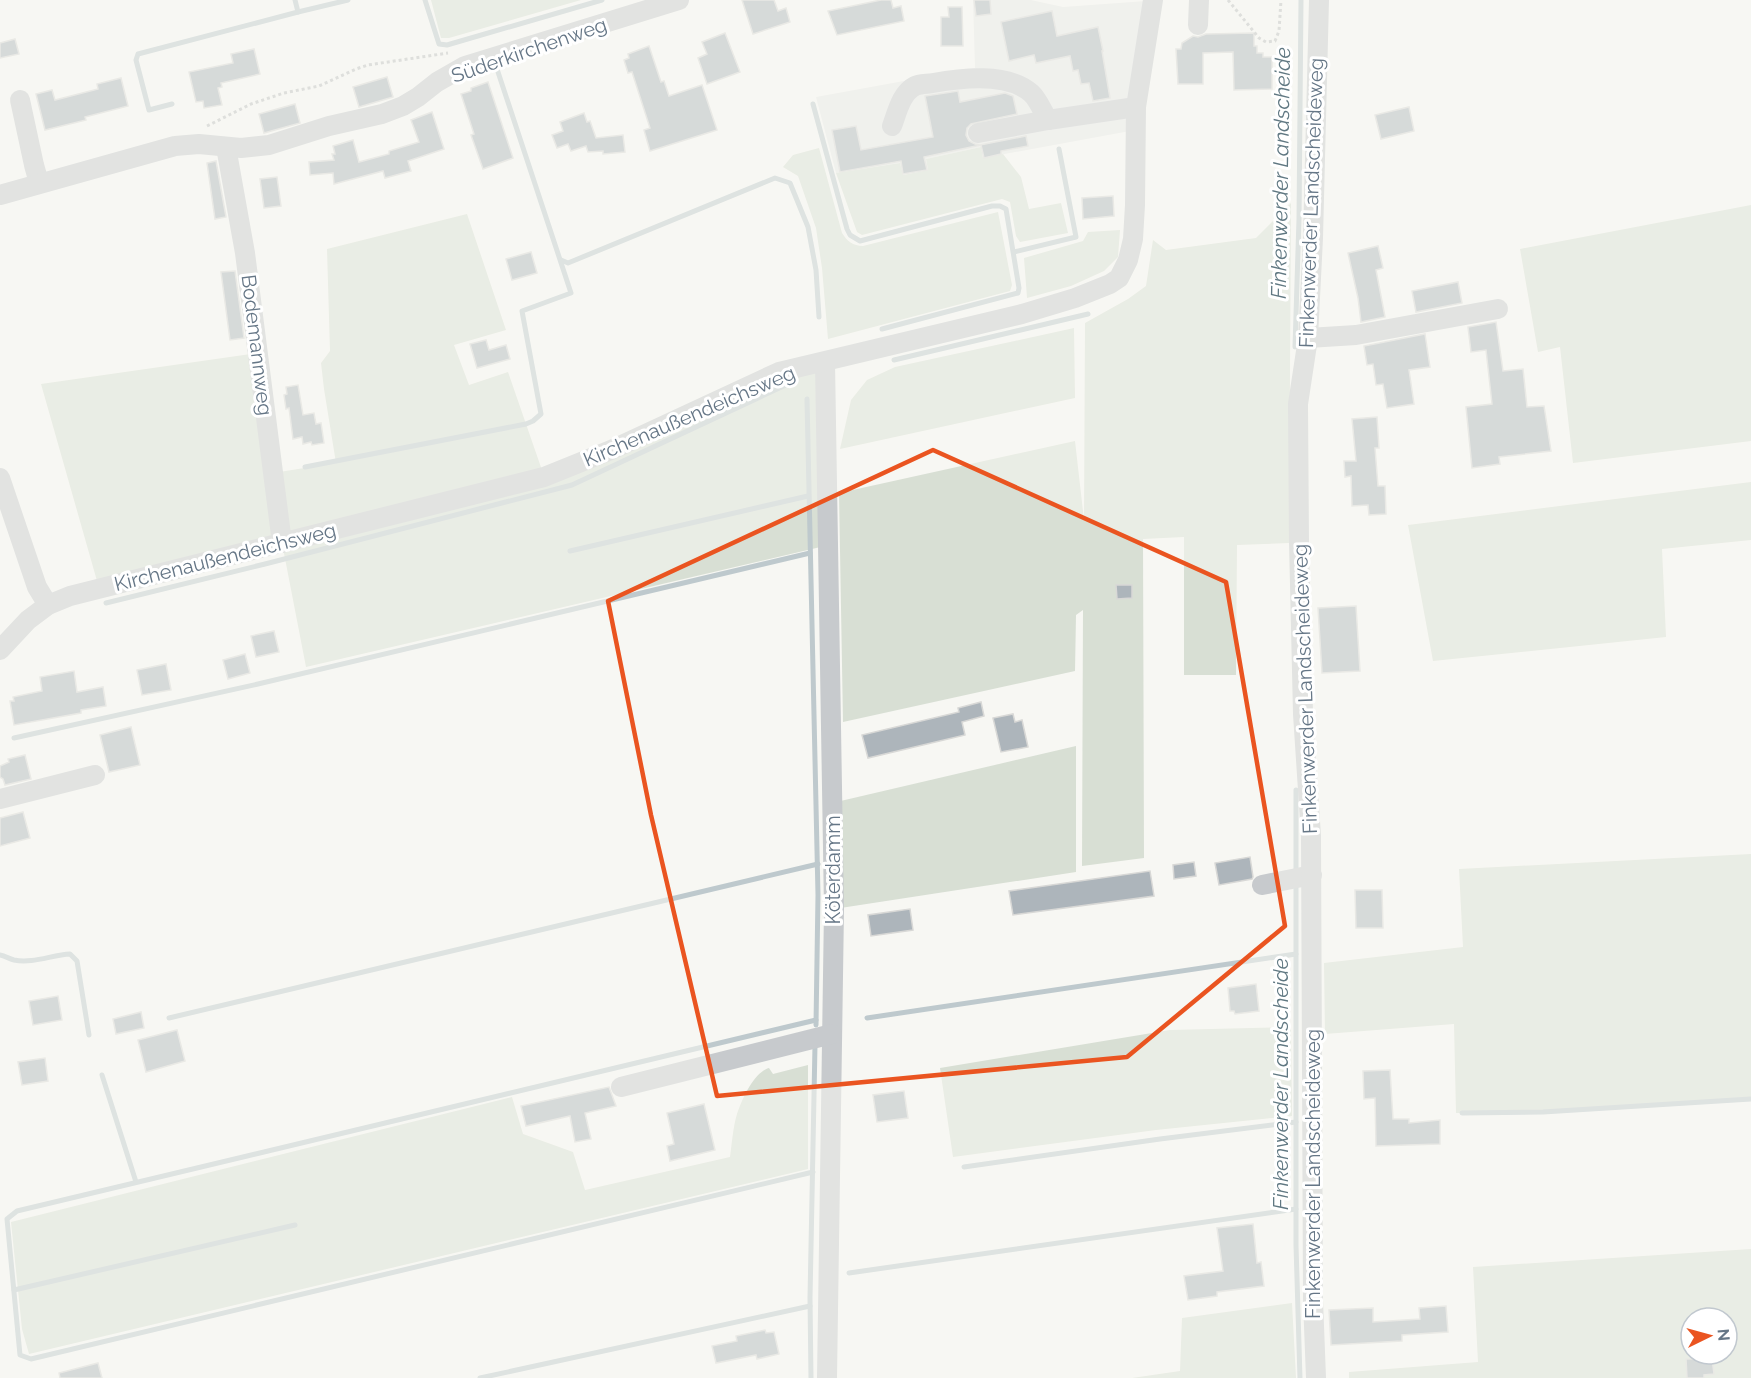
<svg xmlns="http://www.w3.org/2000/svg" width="1751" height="1378" font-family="Raleway,sans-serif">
<rect width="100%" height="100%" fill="#f7f7f3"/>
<path fill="#e7e8e7" d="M973 0H1031L1063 7 1146 1 1130 131 983 158 981 147 926 159 928 170 902 175 900 163 836 173 816 97 975 68Z"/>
<g fill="#d8dfd4" fill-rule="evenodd">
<path d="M431 0H581L449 38H441Z"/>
<path d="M981 147 983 158 1003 154 1021 177 1029 209 1061 203 1068 233 1020 242 1016 236 1010 202 1002 199 862 235 857 232 836 173 900 163 903 175 928 170 926 159Z"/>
<path d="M819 148 842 233C847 241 853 246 863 246L998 212 1012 285 1010 291 828 339 822 268 816 228 798 176 783 167 793 155Z"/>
<path d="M1291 203 1289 543 1237 545 1236 675H1184V537L1143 539 1144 858 1082 866 1083 610 1076 615 1075 671 843 722 839 493 1075 441 1084 520 1085 323 1128 299 1146 286 1153 240 1166 250 1256 238Z"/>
<path d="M1751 205V441L1573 463 1560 347 1538 352 1520 249Z"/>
<path d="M467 214 506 330 454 345 469 385 508 372 544 476 825 362 829 545 306 667 282 543 99 588 41 384 257 353 273 473 336 463 324 389 321 363 330 351 327 249Z"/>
<path d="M1120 230 1118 257 1104 271 1071 286 1027 298 1024 258 1083 241 1088 232Z"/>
<path d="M1074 328 1075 398 840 449 851 400 867 380 895 367Z"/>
<path d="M1751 482V540L1662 549 1666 637 1433 661 1408 525Z"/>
<path d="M1076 746V872L834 909 832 803Z"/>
<path d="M1751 854V1099L1543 1112 1456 1113 1454 1024 1325 1034 1324 963 1463 947 1459 869Z"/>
<path d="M1291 1027 1292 1116 1156 1130 953 1157 940 1068 1170 1030Z"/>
<path d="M808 1065V1169L29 1354 22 1329 11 1222 512 1097 523 1134 573 1152 585 1190 730 1157C732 1143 733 1127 737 1114 742 1099 754 1072 769 1068L773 1074Z"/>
<path d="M1751 1249V1378H1349V1372L1478 1362 1473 1267ZM1691 1318H1727V1354H1691Z"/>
<path d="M1292 1303 1296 1378H1132L1180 1371 1182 1318Z"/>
</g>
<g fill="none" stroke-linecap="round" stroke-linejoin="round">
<g stroke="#bec9cd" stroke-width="5">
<path d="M425 0 439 44 447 45 602 0"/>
<path d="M298 12 348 0"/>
<path d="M172 104 149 110 136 60 138 54 298 12 295 0"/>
<path d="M813 104 847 229 850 235 860 241 992 206H1000L1006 209 1019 288 1018 293 882 329"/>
<path d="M1014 252 1076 237 1059 149"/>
<path d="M561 260 568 263 775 178 790 183 808 227 816 270 819 317"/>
<path d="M1295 347 1299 219 1301 0"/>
<path d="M894 360 1088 314"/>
<path d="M807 399 818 895 816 1025"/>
<path d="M305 467 526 424 533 421 541 414 522 311 571 293 497 69"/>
<path d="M570 551 808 496"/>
<path d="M106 603 265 564 572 485 790 383"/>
<path d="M14 738 258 684 810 553"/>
<path d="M1296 790V1245L1300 1378"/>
<path d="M0 955C5 956 10 959 14 960 32 964 52 955 70 954L77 961 89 1035"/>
<path d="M169 1018 818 864"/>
<path d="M867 1018 1296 954"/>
<path d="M102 1075 136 1182"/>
<path d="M1462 1113 1543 1112 1751 1099"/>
<path d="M964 1167 1160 1139 1296 1122"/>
<path d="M813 1172 31 1359 20 1355 7 1219 17 1211 816 1020"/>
<path d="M849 1273 1296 1209"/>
<path d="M14 1290 295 1225"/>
<path d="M480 1378 810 1306"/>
<path d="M811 1378 810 1298 815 1045"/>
</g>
</g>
<g fill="#adb5bb" stroke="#d8d8d6" stroke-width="1.5">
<path d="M742 0H774L778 11 786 8 790 22 753 34Z"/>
<path d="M881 0H891L893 8 901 6 904 21 837 35 828 11Z"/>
<path d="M974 0H990L991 14 976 16Z"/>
<path d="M948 7H962L963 46H941V17H949Z"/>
<path d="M1052 11 1057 36 1098 27 1103 51H1102L1110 98 1093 101 1089 83 1081 84 1078 70 1073 71 1070 56 1036 63 1034 55 1009 61 1001 22Z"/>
<path d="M725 33 740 72 707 84 698 58 707 54 702 42Z"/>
<path d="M1254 33V46H1257V53H1263V57H1272V89L1234 90 1233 52 1203 53V84H1178L1176 49H1181L1182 43 1193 36 1198 37 1206 34Z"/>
<path d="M15 39 19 54 0 58V43Z"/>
<path d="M649 46 661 82 664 81 669 96 702 85 717 130 650 151 644 130 650 128 632 72 628 73 624 60 629 58 628 54Z"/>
<path d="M254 49 260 74 221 83 222 87 218 88 222 105 204 108 203 101 196 102 189 72 233 63 231 54Z"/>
<path d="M387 77 393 97 359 107 353 87Z"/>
<path d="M121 78 128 106 85 117 86 120 45 130 36 94 52 90 55 100 98 89 97 84Z"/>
<path d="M488 82 513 158 483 169 471 135 474 134 461 94 471 91V88Z"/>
<path d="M958 91 960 102 1005 93 1013 96 1017 114 971 124 967 128 966 135 969 141 975 144 980 145 1026 136 1028 146 1001 151V154L984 158 981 145 924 157 927 170 903 174 901 161 840 172 832 130 856 126 861 150 933 137 925 96Z"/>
<path d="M295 104 300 123 264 133 259 114Z"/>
<path d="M1409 107 1414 131 1381 139 1375 115Z"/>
<path d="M432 112 444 149 408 161 411 171 385 178 383 171 334 184 333 173 310 175 309 162 334 160 332 154H335L333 146 353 140 359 162 389 154V151L419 142 411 120Z"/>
<path d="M584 113 587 122 590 121 596 138 623 135 625 152 603 154V151L588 152 586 146 571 151 568 144 557 148 552 135 563 131 560 122Z"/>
<path d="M216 161 226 217 215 219 207 163Z"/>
<path d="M277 177 281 206 264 208 260 179Z"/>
<path d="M1113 196 1114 216 1083 219 1082 198Z"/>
<path d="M1378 246 1383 268 1376 270 1385 317 1361 322 1358 298 1348 253Z"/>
<path d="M531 252 537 273 512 280 506 259Z"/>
<path d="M235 271 244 338 230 340 221 272Z"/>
<path d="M1458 282 1462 303 1416 312 1412 291Z"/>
<path d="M1496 322 1503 371 1523 369 1527 407 1544 406 1551 451 1499 457 1500 464 1472 468 1466 407 1492 404 1486 350 1471 352 1468 327Z"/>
<path d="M1425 334 1430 367 1409 370 1414 404 1387 408 1383 384 1376 385 1373 364 1367 365 1364 346Z"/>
<path d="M486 340 489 350 506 345 510 359 477 368 470 344Z"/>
<path d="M298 385 303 415 314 413 316 424 321 423 324 443 312 445 311 442 303 444 302 437 293 439 289 408 286 409 284 395 287 394 286 387Z"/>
<path d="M1377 417 1379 448H1375L1378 486H1385L1386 514 1369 515 1368 505 1352 506 1351 476 1345 477 1344 461H1356L1352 419Z"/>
<path d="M1116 585H1132V598L1117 599Z"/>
<path d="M1356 606 1360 671 1322 673 1318 608Z"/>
<path d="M274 631 279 652 256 657 251 636Z"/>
<path d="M245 654 250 673 228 679 223 660Z"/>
<path d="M166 664 171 690 142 695 137 670Z"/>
<path d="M74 671 77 692 103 687 106 706 81 710V713L14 725 10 701H14L13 697 42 691 40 677Z"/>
<path d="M981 702 984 716 962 722 965 735 868 758 862 735 959 712 958 708Z"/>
<path d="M1013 714 1015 722 1022 720 1028 747 1001 752 993 718Z"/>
<path d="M131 727 140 765 109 772 100 735Z"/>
<path d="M25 755 31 779 5 785 3 779 0 777V766L9 762 8 759Z"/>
<path d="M23 812 30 838 0 846V818Z"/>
<path d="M1250 857 1253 877 1252 879 1219 885 1215 863Z"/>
<path d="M1194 862 1196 876 1174 879 1173 865Z"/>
<path d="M1150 871 1154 896 1013 915 1009 891Z"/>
<path d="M1355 890H1382L1383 928H1356Z"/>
<path d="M910 909 913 930 871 936 868 915Z"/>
<path d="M1256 984 1259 1011 1235 1014 1234 1011H1230L1228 988Z"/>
<path d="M58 996 62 1020 33 1025 29 1001Z"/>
<path d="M141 1012 144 1028 116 1034 113 1019Z"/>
<path d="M177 1030 185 1061 146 1072 138 1040Z"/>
<path d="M45 1058 48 1081 22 1085 18 1062Z"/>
<path d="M1390 1070 1393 1119H1409V1123L1440 1120V1144L1376 1146 1375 1098 1364 1099 1363 1071Z"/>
<path d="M609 1087 616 1106 585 1113 591 1139 575 1142 570 1116 526 1126 521 1106Z"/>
<path d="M904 1091 908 1118 877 1122 873 1095Z"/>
<path d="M704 1104 715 1150 670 1161 667 1146 674 1144 667 1113Z"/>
<path d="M1253 1224 1257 1263 1261 1262 1264 1286 1217 1292V1296L1188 1300 1184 1276 1223 1271 1217 1228Z"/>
<path d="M1446 1306 1448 1332 1402 1335V1341L1331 1345 1329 1310 1373 1308V1322L1420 1319 1419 1308Z"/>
<path d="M765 1330 766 1333 774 1332 779 1354 757 1359 756 1355 716 1363 712 1346 737 1341 736 1336Z"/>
<path d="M1712 1358 1714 1374 1704 1375V1378H1687L1686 1359Z"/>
<path d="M98 1363 102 1378H60L59 1373Z"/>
</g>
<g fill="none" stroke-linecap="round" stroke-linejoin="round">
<g stroke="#bec0c2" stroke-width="3" stroke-dasharray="3 3" stroke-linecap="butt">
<path d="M1228 0 1259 38 1266 42 1275 41 1279 31 1281 0"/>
<path d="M207 126 251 104 284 93 319 86 356 69 368 65 448 53"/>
</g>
<g stroke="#c7cacd" stroke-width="20">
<path d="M1198 25 1199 0"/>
<path d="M20 100 34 165 39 183"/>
<path d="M892 126C897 113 901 93 915 86 919 84 927 84 933 83 961 78 1007 72 1031 93 1038 99 1043 112 1048 120"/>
<path d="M978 133 1048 120 1136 107"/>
<path d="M226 147 245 253 282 543"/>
<path d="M0 195 175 146 199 144 241 148 269 145 329 126 382 114 403 106 418 97 437 82 465 66 679 0"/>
<path d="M1308 338 1356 335 1498 309"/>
<path d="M825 362 834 909 827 1378"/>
<path d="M0 478 37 587 48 605"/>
<path d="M0 650 28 620 48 605 70 596 544 477 611 450 779 372 1022 314 1075 298 1110 284 1119 278 1128 260 1133 239 1135 205 1136 107 1153 0"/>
<path d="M0 799 95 775"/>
<path d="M1262 885 1312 875"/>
<path d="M621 1087 832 1034"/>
<path d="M1316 1378 1313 1300 1311 836 1303 714 1299 542 1298 404 1308 338 1313 238 1319 0"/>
</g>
</g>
<path d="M0 0H1751V1378H0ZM933 450 1226 582 1285 926 1127 1057 717 1096 651 815 608 601Z" fill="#f7f7f3" fill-opacity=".55" fill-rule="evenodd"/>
<path fill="none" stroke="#ea5420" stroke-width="4.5" stroke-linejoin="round" d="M933 450 1226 582 1285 926 1127 1057 717 1096 651 815 608 601Z"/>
<g text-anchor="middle" stroke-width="6" stroke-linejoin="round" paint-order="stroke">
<g font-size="20" fill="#657686" stroke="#fff">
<text transform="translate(529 50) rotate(-19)" y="7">Süderkirchenweg</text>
<text transform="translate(1311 203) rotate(-88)" y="7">Finkenwerder Landscheideweg</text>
<text transform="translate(257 345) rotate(83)" y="7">Bodemannweg</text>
<text transform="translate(689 416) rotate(-23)" y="7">Kirchenaußendeichsweg</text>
<text transform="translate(225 557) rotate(-14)" y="7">Kirchenaußendeichsweg</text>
<text transform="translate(1305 689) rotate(-92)" y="7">Finkenwerder Landscheideweg</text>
<text transform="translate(833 870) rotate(-90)" y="7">Köterdamm</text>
<text transform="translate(1313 1174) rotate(-90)" y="7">Finkenwerder Landscheideweg</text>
</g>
<g font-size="21" font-style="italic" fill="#607882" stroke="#fff">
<text transform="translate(1281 173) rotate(-89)" y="7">Finkenwerder Landscheide</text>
<text transform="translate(1281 1084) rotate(-90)" y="7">Finkenwerder Landscheide</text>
</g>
</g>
<g transform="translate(1709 1336) rotate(85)"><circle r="28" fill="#ffffff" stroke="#c1c8cf" stroke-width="1.5"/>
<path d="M0-4.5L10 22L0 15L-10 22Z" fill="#ea5420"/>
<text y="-9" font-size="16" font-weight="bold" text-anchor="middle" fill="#657686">N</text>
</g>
</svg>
